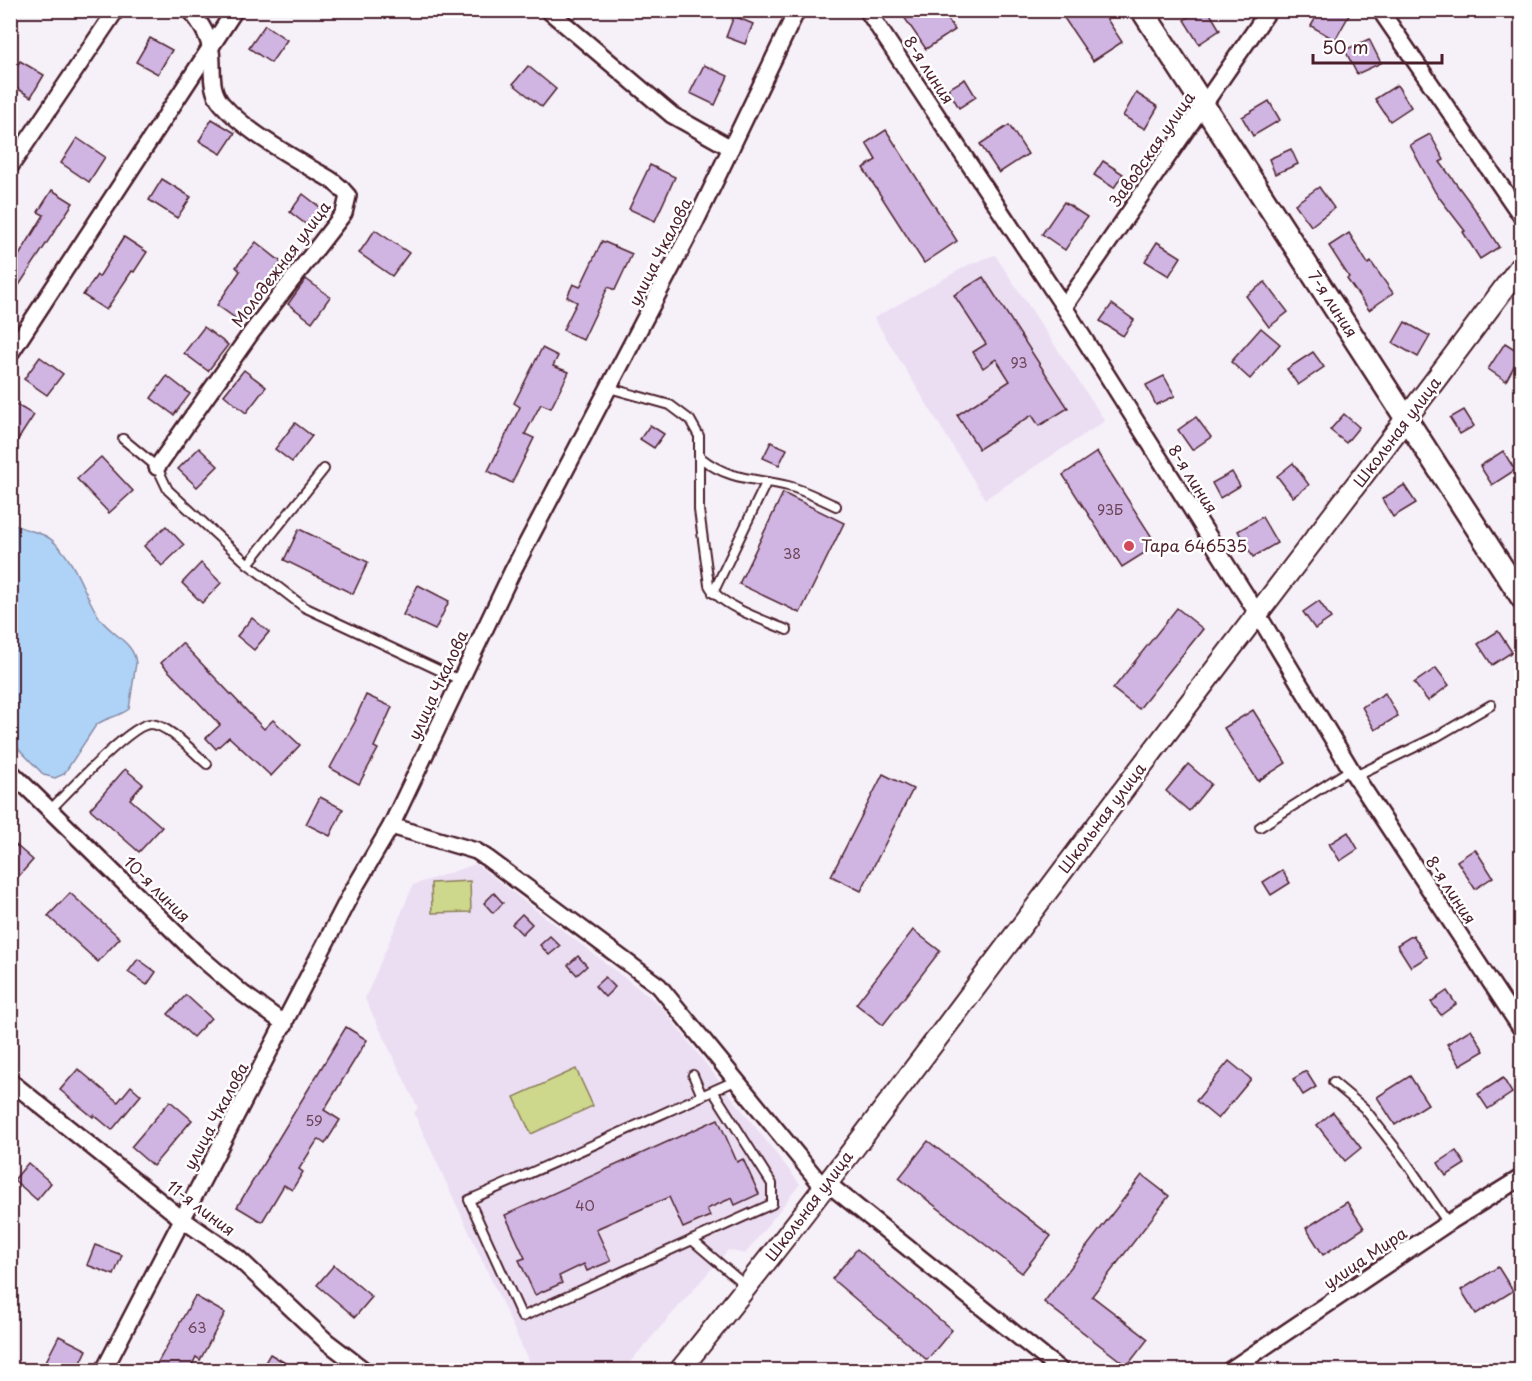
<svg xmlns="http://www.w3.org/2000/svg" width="1532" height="1381" font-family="'Playpen Sans',sans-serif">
<rect width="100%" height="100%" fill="#f6f0f9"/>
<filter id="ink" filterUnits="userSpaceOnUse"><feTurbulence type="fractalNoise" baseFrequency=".0167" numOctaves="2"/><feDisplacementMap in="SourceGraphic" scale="12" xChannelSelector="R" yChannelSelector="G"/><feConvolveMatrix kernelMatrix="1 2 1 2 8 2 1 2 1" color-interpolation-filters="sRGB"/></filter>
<g filter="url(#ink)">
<g fill="#ebdef2">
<path d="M995 255 1105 421 985 499 874 318 968 265Z"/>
<path d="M476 864 659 1004 800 1184 745 1254 728 1250 623 1370H533L414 1113 418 1108 365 999 413 885Z"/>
</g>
<g fill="#cdd88c" stroke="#8c7c5c" stroke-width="1.5">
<path d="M470 881 471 912 432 913 431 883Z"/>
<path d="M576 1069 593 1106 531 1134 514 1097Z"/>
</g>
<path fill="#afd3f7" stroke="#878ba5" stroke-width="1.5" d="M10 522C24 532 44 530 56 544 78 565 84 596 101 620 113 635 134 643 136 663L129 709C117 718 106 717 96 725L64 774 55 778 44 775 11 741Z"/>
<g fill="#d0b4e2" stroke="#4a1f2b" stroke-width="1.5">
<path d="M914 10H942L955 30 926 49 904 17Z"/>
<path d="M1070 10H1101L1122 42 1093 61 1062 15Z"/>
<path d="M1199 10H1208L1220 30 1199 44 1184 20Z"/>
<path d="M1320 10H1352L1335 40 1311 26Z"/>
<path d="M734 16 753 24 745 44 726 37Z"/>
<path d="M265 25 287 40 271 63 249 48Z"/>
<path d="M150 38 172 50 158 74 136 62Z"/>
<path d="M1369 39 1381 63 1357 74 1345 50Z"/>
<path d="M20 61 44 75 31 97 10 84V77Z"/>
<path d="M704 65 728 76 715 105 690 93Z"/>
<path d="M528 66 556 89 542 107 513 84Z"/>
<path d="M965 79 976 97 959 108 948 89Z"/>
<path d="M1397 85 1411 107 1390 121 1375 99Z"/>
<path d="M1136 93 1158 107 1145 129 1123 116Z"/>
<path d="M1269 101 1280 120 1253 136 1242 117Z"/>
<path d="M212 119 235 133 221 154 199 141Z"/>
<path d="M1009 125 1028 154 999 173 980 144Z"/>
<path d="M886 130 957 241 924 263 863 168 876 160 866 143Z"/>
<path d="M1430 134 1444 160 1440 162 1474 208 1499 247 1480 259 1463 232 1465 231 1435 192 1410 145Z"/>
<path d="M77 138 105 157 89 182 61 163Z"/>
<path d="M1291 149 1298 164 1275 174 1269 159Z"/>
<path d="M1103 161 1123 174 1114 188 1094 175Z"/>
<path d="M650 165 675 177 655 221 629 209Z"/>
<path d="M162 179 191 197 177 218 149 200Z"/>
<path d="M1319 187 1334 208 1311 226 1295 204Z"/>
<path d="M52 190 73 203 10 299V270L44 215 38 212Z"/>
<path d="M303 194 321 208 308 226 290 212Z"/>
<path d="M1064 202 1087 217 1065 250 1042 234Z"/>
<path d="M375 230 409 253 392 276 359 253Z"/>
<path d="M1349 233 1368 264 1371 262 1393 293 1369 310 1347 279 1349 277 1329 246Z"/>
<path d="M124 237 147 252 134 272 132 271 106 310 83 295 97 275 99 277Z"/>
<path d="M602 241 632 254 615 290 608 287 583 340 563 330 577 302 567 297 573 284 580 287Z"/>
<path d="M256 242 281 262 238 320 217 305 240 271 236 267Z"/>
<path d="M1157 242 1181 257 1169 276 1145 261Z"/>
<path d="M983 277 1068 408 1039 426 1032 415 979 449 957 415 1010 381 996 359 983 368 973 352 986 344 954 295Z"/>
<path d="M306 279 330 297 312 322 288 304Z"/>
<path d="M1265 282 1288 312 1269 327 1246 296Z"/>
<path d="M1112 304 1134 320 1123 336 1100 321Z"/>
<path d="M1405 322 1430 336 1418 357 1393 343Z"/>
<path d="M204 327 228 345 208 371 184 353Z"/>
<path d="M1261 328 1280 344 1250 379 1231 362Z"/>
<path d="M1505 343 1521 353 1506 381 1488 369Z"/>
<path d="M542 348 558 356 553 366 569 372 551 408 541 404 525 434 534 438 512 483 488 471 520 407 514 403Z"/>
<path d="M1313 352 1324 367 1298 385 1287 369Z"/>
<path d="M40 357 63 374 47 395 24 379Z"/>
<path d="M244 370 266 387 246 413 224 395Z"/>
<path d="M167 376 190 394 174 415 151 398Z"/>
<path d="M1164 376 1175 396 1156 405 1146 385Z"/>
<path d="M10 401 34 415 10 452Z"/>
<path d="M1464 410 1474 426 1460 434 1450 418Z"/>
<path d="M1344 414 1359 427 1346 443 1330 430Z"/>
<path d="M1196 417 1211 437 1192 450 1178 430Z"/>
<path d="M295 423 312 436 292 462 275 449Z"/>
<path d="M650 425 664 434 654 448 640 439Z"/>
<path d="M771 442 787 449 779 465 763 458Z"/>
<path d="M199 448 218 466 197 487 178 469Z"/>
<path d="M1503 451 1515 470 1492 485 1480 466Z"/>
<path d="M1097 452 1157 545 1122 567 1063 475Z"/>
<path d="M101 457 133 491 109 513 77 479Z"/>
<path d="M1293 463 1309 485 1293 497 1277 476Z"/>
<path d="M1232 472 1240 486 1220 498 1212 483Z"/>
<path d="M1404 485 1416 503 1393 517 1382 499Z"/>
<path d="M783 493 844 523 800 613 739 584Z"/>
<path d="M1262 517 1277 543 1253 557 1238 531Z"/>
<path d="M166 526 184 545 162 566 144 546Z"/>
<path d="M299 529 368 562 353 594 284 560Z"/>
<path d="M201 563 221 583 202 603 182 583Z"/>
<path d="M418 585 449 601 435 630 403 615Z"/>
<path d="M1319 601 1331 618 1315 629 1303 612Z"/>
<path d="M1177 608 1203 629 1139 709 1113 689Z"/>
<path d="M252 618 269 632 254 650 237 636Z"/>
<path d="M1498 631 1512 652 1492 665 1478 644Z"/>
<path d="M182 643 264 729 273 720 300 745 271 776 229 737 216 749 206 738 220 725 161 663Z"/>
<path d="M1436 668 1449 685 1428 701 1414 683Z"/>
<path d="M1385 693 1398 716 1375 730 1362 707Z"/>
<path d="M366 695 392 707 374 747 378 749 359 784 330 768 356 720 355 719Z"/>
<path d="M1253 710 1286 763 1258 781 1224 728Z"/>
<path d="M1188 764 1211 784 1189 811 1166 791Z"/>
<path d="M125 769 143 784 130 799 162 827 139 852 90 809Z"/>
<path d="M883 774 913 789 861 891 831 876Z"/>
<path d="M320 797 343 809 330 836 306 824Z"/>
<path d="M1348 832 1358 849 1340 861 1329 844Z"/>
<path d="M10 840 33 860 10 886Z"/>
<path d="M1475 849 1493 877 1475 889 1457 861Z"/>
<path d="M1282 870 1290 883 1271 895 1263 882Z"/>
<path d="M70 893 120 938 98 962 48 916Z"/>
<path d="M494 893 503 903 493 913 484 903Z"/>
<path d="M522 914 532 924 522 934 512 924Z"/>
<path d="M913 930 940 951 883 1025 856 1004Z"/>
<path d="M1413 935 1427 957 1411 967 1397 945Z"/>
<path d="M550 936 560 946 549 955 540 945Z"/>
<path d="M578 956 587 966 577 975 568 965Z"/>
<path d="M138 959 156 972 147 985 128 972Z"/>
<path d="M605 977 615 987 605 997 595 986Z"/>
<path d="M1447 991 1456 1004 1441 1015 1431 1002Z"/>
<path d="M186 995 211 1018 193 1037 168 1014Z"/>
<path d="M346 1027 367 1040 324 1110 340 1120 325 1144 318 1139 299 1169 303 1172 292 1190 284 1185 262 1222 237 1207Z"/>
<path d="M1471 1029 1484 1051 1460 1065 1447 1044Z"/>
<path d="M1229 1061 1251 1079 1218 1119 1196 1101Z"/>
<path d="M78 1069 118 1102 131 1086 141 1095 112 1130 94 1115 93 1117 60 1090Z"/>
<path d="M1306 1071 1316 1087 1303 1095 1293 1079Z"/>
<path d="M1410 1076 1428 1104 1395 1125 1377 1097Z"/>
<path d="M1503 1078 1512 1093 1488 1109 1478 1094Z"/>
<path d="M170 1101 192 1120 153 1166 131 1147Z"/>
<path d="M1333 1112 1361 1148 1345 1161 1317 1125Z"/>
<path d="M718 1119 737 1162 743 1159 759 1194 735 1205 732 1198 707 1209 710 1216 683 1228 669 1197 596 1229 611 1261 587 1271 584 1264 559 1276 562 1283 535 1295 519 1260 525 1258 505 1215Z"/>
<path d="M928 1141 1051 1236 1022 1273 899 1178Z"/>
<path d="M1456 1151 1465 1164 1446 1176 1438 1163Z"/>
<path d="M28 1163 51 1183 37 1200 14 1180Z"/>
<path d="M1142 1175 1169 1196 1092 1296 1148 1339 1127 1366 1044 1302Z"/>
<path d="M1347 1202 1364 1228 1323 1255 1306 1228Z"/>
<path d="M95 1245 122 1255 114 1275 87 1265Z"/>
<path d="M857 1249 952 1330 927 1360 832 1279Z"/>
<path d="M334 1265 372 1297 355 1317 317 1285Z"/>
<path d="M1498 1267 1513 1291 1476 1314 1461 1290Z"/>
<path d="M195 1296 225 1313 200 1360 196 1357 189 1371H153Z"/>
<path d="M59 1336 87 1350 77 1371H41Z"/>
<path d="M270 1354 299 1371H260Z"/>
</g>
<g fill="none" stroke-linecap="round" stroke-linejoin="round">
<defs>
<g id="service">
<path d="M609 388 670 405 690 420 699 436V510L709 585C719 606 766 621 787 630"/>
<path d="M123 439 157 467 168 490 248 564 304 607 460 680"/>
<path d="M701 458C730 481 755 478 788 486 804 490 820 499 836 506"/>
<path d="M248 564 324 469"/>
<path d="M713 593 766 483"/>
<path d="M1355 776 1436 737 1491 705"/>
<path d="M51 809C67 793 131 724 150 724 168 724 193 752 207 764"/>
<path d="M1260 827 1351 769"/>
<path d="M693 1075 702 1096"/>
<path d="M1333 1082 1364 1108 1404 1159 1448 1223"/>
<path d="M713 1091 772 1184V1204L522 1317 469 1200C559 1161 648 1120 737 1080"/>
<path d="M692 1240 746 1286"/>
</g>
<g id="minor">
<path d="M548 10 672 115 731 148"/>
<path d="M867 10 1064 307 1257 613 1355 776 1522 1030"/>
<path d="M1380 10 1522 217"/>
<path d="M10 167 116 10"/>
<path d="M1064 307 1269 10"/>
<path d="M10 354 235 10"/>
<path d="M157 467 251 333 344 213 348 196C334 178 322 176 304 164 276 147 244 129 222 104 208 88 214 69 211 51 209 36 200 22 190 10"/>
<path d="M10 771 199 956 242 993 285 1024"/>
<path d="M391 826 476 851 487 858 659 986 824 1188"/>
<path d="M10 1081 182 1219 238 1258 326 1341 364 1370"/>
<path d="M827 1183 1060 1370"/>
<path d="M104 1370 352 892 391 826 512 572 696 221 797 10"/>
<path d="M1230 1370 1448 1223 1522 1177"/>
</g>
<path id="tertiary" d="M680 1370C834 1180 978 983 1125 788 1257 613 1392 440 1522 264"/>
<path id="secondary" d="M1142 10 1522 598"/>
</defs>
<use href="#service" stroke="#4a1f2b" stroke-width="12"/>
<use href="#minor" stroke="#4a1f2b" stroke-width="20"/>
<use href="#tertiary" stroke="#4a1f2b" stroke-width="24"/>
<use href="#secondary" stroke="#4a1f2b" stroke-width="26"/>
<use href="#service" stroke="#fff" stroke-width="8"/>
<use href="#minor" stroke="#fff" stroke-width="15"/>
<use href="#tertiary" stroke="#fff" stroke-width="20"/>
<use href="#secondary" stroke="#fff" stroke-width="21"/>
</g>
</g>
<circle fill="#d1495b" stroke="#fff" stroke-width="2" cx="1129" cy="546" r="6"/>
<g text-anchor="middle" stroke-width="5" stroke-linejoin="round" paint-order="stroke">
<g font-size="14" fill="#6c4459">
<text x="1019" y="368">93</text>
<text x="1110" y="515">93Б</text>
<text x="792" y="559">38</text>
<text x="314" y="1126">59</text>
<text x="585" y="1211">40</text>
<text x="197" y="1333">63</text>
</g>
<g font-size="16" fill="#4a1f2b" stroke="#fff">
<text transform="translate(929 70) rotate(57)" y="6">8-я линия</text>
<text transform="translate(1152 149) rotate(-55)" y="6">Заводская улица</text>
<text transform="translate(660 252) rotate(-63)" y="6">улица Чкалова</text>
<text transform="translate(281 264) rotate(-53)" y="6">Молодежная улица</text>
<text transform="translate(1333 304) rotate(57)" y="6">7-я линия</text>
<text transform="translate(1397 432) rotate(-53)" y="6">Школьная улица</text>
<text transform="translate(1193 479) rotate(58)" y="6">8-я линия</text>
<text transform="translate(438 685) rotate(-65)" y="6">улица Чкалова</text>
<text transform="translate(1102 818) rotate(-53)" y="6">Школьная улица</text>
<text transform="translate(157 889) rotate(45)" y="6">10-я линия</text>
<text transform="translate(1451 890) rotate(57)" y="6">8-я линия</text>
<text transform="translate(216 1116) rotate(-62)" y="6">улица Чкалова</text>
<text transform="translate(809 1206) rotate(-53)" y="6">Школьная улица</text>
<text transform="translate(201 1208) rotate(37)" y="6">11-я линия</text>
<text transform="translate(1365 1258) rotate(-34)" y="6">улица Мира</text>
</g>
<g font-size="16" fill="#4a1f2b" stroke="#fff" text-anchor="start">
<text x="1141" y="552">Тара 646535</text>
</g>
</g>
<rect width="1532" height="1381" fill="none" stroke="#fff" stroke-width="36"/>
<rect x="18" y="18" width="1496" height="1345" fill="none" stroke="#4a1f2b" stroke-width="2" filter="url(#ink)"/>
<path d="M1313 54v9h129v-9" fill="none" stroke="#4a1f2b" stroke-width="3"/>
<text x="1322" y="54" font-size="18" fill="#4a1f2b" stroke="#ffffff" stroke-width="4.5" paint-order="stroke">50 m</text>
</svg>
